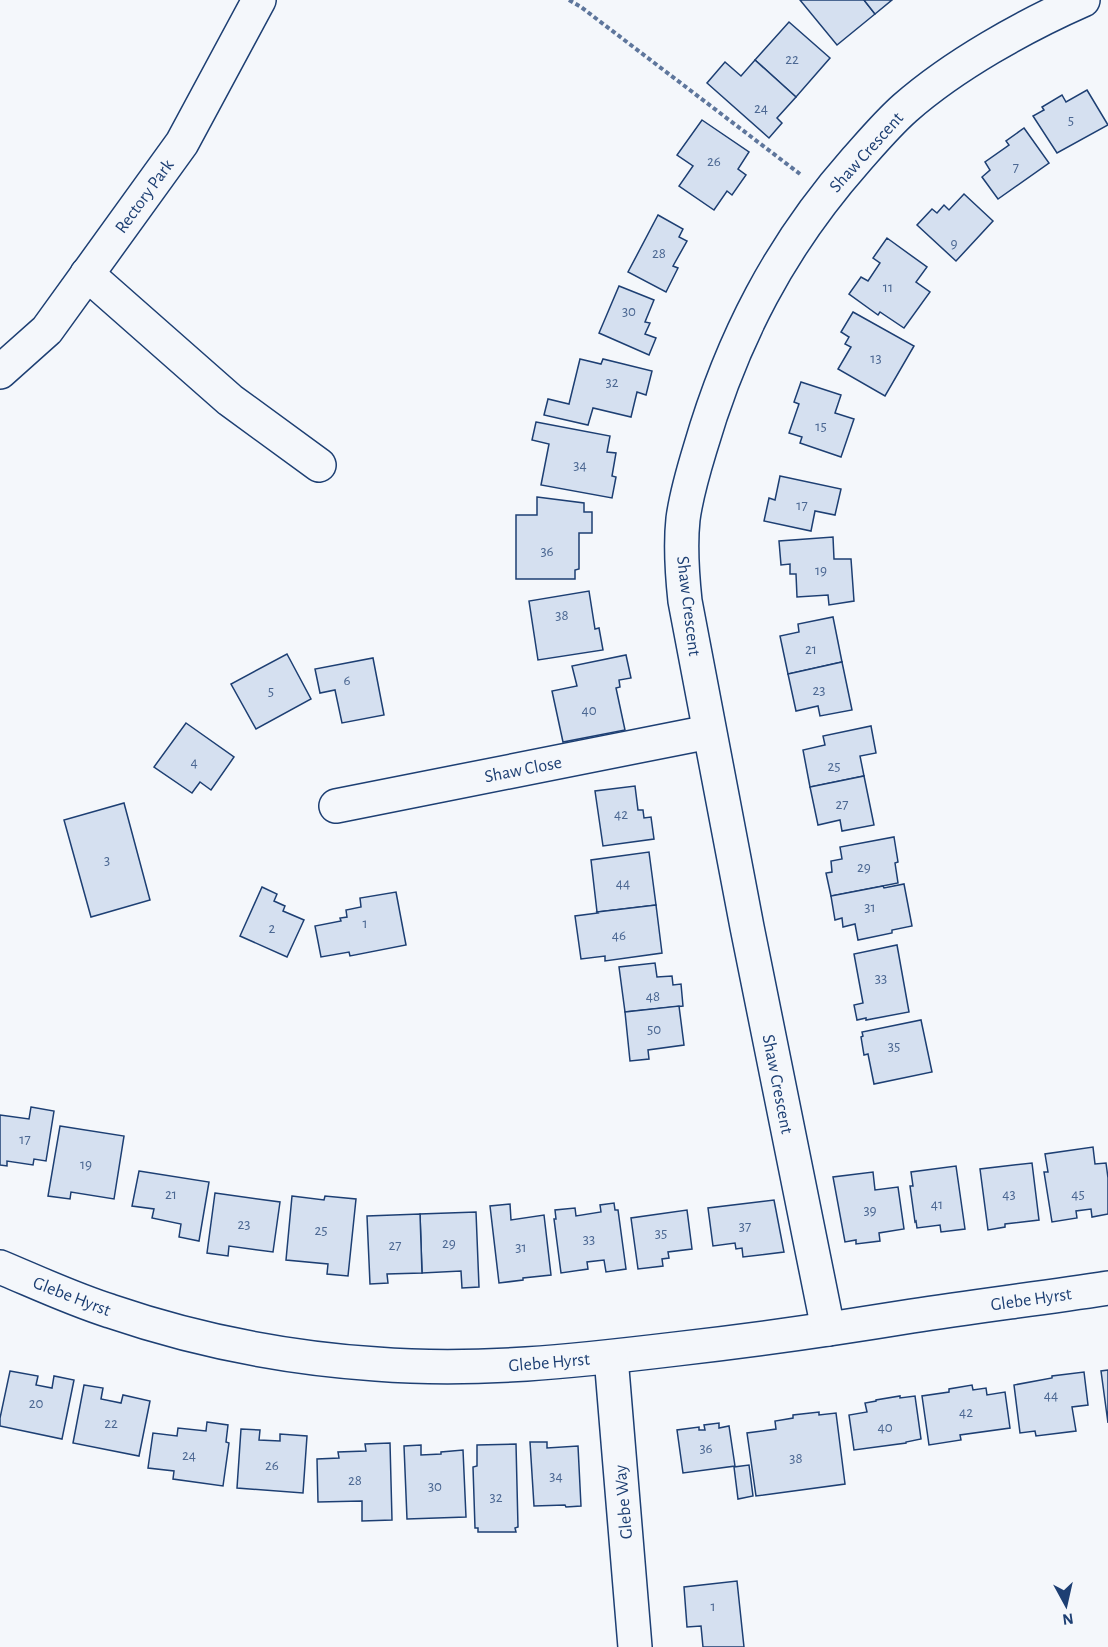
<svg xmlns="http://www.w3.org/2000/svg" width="1108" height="1647" font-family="'Alegreya Sans',sans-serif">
<rect width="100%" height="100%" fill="#f4f7fb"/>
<g fill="#d5e0f0" stroke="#1d3f73" stroke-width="1.5">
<path d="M800 0H864L875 14 837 45Z"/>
<path d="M864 0H892L875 14Z"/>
<path d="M789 22 830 58 796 97 755 60Z"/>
<path d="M755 60 796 97 777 118 782 123 769 138 707 83 725 62 741 76Z"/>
<path d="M1087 90 1108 125 1057 153 1033 116 1044 110 1042 107 1062 95 1066 102Z"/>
<path d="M702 120 749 152 738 169 746 175 732 195 727 191 714 210 679 186 693 166 677 155Z"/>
<path d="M1024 128 1049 163 998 199 982 177 990 170 985 162 1009 145 1006 141Z"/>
<path d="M964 194 993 221 956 261 917 225 932 209 937 213 944 205 949 210Z"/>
<path d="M658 215 683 229 679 237 687 241 673 266 678 268 666 292 628 272Z"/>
<path d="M887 238 927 267 916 282 930 292 904 328 880 312 878 315 849 294 861 277 868 281 880 263 873 258Z"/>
<path d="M619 286 654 300 645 322 650 323 645 334 656 338 649 355 599 333Z"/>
<path d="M853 312 914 346 885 396 838 369 851 347 845 344 849 337 841 332Z"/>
<path d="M580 359 601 364 603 359 652 371 646 395 637 392 631 417 593 408 588 425 544 415 548 399 569 404Z"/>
<path d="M801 382 841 395 835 413 854 419 841 457 800 443 802 437 789 433 799 404 794 402Z"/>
<path d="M536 422 610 436 607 452 616 453 612 476 616 477 612 498 541 485 549 444 532 440Z"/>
<path d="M780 476 841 489 835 515 815 511 811 531 764 521 769 498 775 500Z"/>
<path d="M537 497 584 503V512H592V533H579V569L575 570V579H516V515H537Z"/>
<path d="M833 537 834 559H851L854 601 829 605 828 595 797 597 796 574H790V564L781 565 779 541Z"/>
<path d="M589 591 595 629 599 628 603 650 538 660 529 601Z"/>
<path d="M833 617 842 662 788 674 780 636 799 632 798 624Z"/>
<path d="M287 654 311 699 256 729 231 684Z"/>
<path d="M626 655 631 678 619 680 620 687 616 688 625 730 563 742 552 691 577 686 572 666Z"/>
<path d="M373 658 384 715 342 723 335 690 320 693 315 669Z"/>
<path d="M842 662 852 710 820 716 818 706 796 711 788 674Z"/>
<path d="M186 723 234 757 211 790 200 782 192 793 154 767Z"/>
<path d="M871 726 876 753 860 756 864 776 810 787 803 750 825 745 823 736Z"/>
<path d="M864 776 874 825 842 831 840 820 818 825 810 787Z"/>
<path d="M635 786 638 810H643L644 818 651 817 654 839 603 846 595 791Z"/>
<path d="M124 803 150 900 91 917 64 820Z"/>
<path d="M894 837 898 862 895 863 898 883 831 896 826 873 832 872 831 861 842 859 840 847Z"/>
<path d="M649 852 656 905 597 912 591 860Z"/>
<path d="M904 884 912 926 892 930V933L858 940 855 924 843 927 842 918 835 920 831 896 883 886 884 888Z"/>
<path d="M262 887 277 894 274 901 285 906 283 911 304 920 287 957 240 936Z"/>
<path d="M396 892 406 945 350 956 349 952 321 957 315 926 341 921 340 918 347 917 346 910 361 907 360 898Z"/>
<path d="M656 905 662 953 605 961V956L581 959 575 916 598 913 597 912Z"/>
<path d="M897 945 909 1012 866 1020V1018L857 1020 854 1005 863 1003 854 954Z"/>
<path d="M655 963 657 977 672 976 673 985 681 984 683 1006 625 1012 619 967Z"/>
<path d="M679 1006 684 1045 648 1050 649 1059 630 1061 625 1012Z"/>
<path d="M921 1020 932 1072 874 1084 868 1054 864 1055 861 1037 863 1036 862 1032Z"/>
<path d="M31 1107 54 1111 46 1161 34 1159 33 1165 7 1161V1166L0 1165V1115L29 1119Z"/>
<path d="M60 1126 124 1136 114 1199 71 1192 70 1199 48 1196Z"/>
<path d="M1093 1147 1095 1164 1106 1163 1108 1178V1214L1092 1217 1091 1209 1076 1211 1077 1218 1052 1222 1044 1172H1048L1045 1154Z"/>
<path d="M1032 1163 1039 1220 1005 1224V1227L988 1230 980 1169Z"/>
<path d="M956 1166 965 1229 941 1232 940 1225 917 1228 916 1221 915 1222 910 1186H913L911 1172Z"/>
<path d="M139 1171 209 1182 199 1241 179 1237 181 1224 152 1218 154 1209 132 1206Z"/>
<path d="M873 1172 875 1190 898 1187 904 1229 879 1233 880 1241 856 1244V1240L845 1242 833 1177Z"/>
<path d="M215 1193 280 1202 273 1252 229 1246 228 1256 207 1253Z"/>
<path d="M292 1196 324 1200 325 1196 356 1199 348 1276 327 1274 328 1264 286 1260Z"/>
<path d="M774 1200 784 1252 743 1257 742 1248 736 1249 735 1243 713 1246 708 1208Z"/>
<path d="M614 1203 615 1210H618L626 1269 606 1272 604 1260 587 1262 588 1269 561 1273 554 1219H556L555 1210 575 1208 576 1216 601 1212 600 1205Z"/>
<path d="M510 1204 511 1220 544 1215 551 1275 523 1278V1280L499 1283 490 1206Z"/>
<path d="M687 1210 692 1249 668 1252 669 1258 662 1259 663 1266 638 1269 631 1218Z"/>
<path d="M476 1212 479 1287 462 1288 461 1271 422 1273 420 1214Z"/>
<path d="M420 1214 422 1273 387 1274 388 1283 370 1284 367 1216Z"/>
<path d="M1108 1370V1423L1101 1371Z"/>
<path d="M10 1371 38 1376 36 1385 52 1388 54 1376 74 1380 62 1439 0 1426V1418Z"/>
<path d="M1084 1372 1088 1405 1072 1407 1076 1431 1036 1436 1035 1431 1020 1433 1014 1385 1052 1378V1376Z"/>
<path d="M84 1385 103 1388 101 1399 121 1403 123 1395 150 1401 139 1456 73 1443Z"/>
<path d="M972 1385 973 1390 986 1388 987 1395 1005 1392 1010 1428 960 1435 961 1440 929 1445 922 1396 949 1392V1389Z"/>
<path d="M900 1396V1398L915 1396 921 1439 906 1442V1443L854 1450 849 1415 867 1412 865 1403 876 1401V1400Z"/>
<path d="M819 1412V1415L836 1413 845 1484 756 1496 747 1433 776 1429 775 1421 793 1418V1415Z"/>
<path d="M207 1422 228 1425 226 1442 229 1443 223 1486 173 1479 174 1471 148 1468 153 1433 177 1436 178 1428 206 1431Z"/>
<path d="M719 1423V1428L729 1426 735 1466 683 1473 677 1430 699 1427V1430H705L704 1425Z"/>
<path d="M241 1429 260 1430 259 1440 280 1441V1434L307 1436 303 1493 237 1488Z"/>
<path d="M530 1442H547V1448L578 1446 581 1506 566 1507 565 1505 534 1506Z"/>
<path d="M390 1443 392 1520 362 1521V1501L318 1502 317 1459 339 1458 338 1452 366 1451 365 1444Z"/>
<path d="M516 1444 518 1527 515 1528 516 1532H478V1528H475L473 1467 477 1466V1445Z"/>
<path d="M421 1445V1455L441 1454V1452L463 1450 466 1517 407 1519 404 1446Z"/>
<path d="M749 1465 753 1496 738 1499 734 1467Z"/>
<path d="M737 1581 744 1647H703L701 1626 687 1627 684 1587Z"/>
</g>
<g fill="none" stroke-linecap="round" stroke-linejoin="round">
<defs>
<g id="minor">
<path d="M87 274 230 400 319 465"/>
<path d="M336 806 709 732"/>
<path d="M0 1267C36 1282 72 1299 110 1311 195 1340 287 1358 376 1364 477 1372 576 1361 676 1349 755 1340 833 1329 912 1316 977 1306 1043 1298 1108 1288"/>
<path d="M828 1329 747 927 685 601C682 573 680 547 683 519 686 496 693 472 700 449 732 339 780 246 856 160 872 142 887 124 905 108 954 65 1024 26 1083 0"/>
<path d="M611 1357 635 1647"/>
</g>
<path id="major" d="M0 372 47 330 182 143 259 0"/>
</defs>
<use href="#minor" stroke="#1d3f73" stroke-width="36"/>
<use href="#major" stroke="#1d3f73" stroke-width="36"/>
<path stroke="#5e769c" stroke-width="4" stroke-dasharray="4.5 3" stroke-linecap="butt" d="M569 0 581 7 800 174"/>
<use href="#minor" stroke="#f4f7fb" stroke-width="33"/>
<use href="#major" stroke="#f4f7fb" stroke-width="33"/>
</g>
<g text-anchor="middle" stroke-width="4.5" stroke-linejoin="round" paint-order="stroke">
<g font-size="15" fill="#4b6792">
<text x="792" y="64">22</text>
<text x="761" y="113">24</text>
<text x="1071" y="125">5</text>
<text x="714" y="166">26</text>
<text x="1016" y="172">7</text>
<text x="954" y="248">9</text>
<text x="659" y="258">28</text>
<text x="888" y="292">11</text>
<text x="629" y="316">30</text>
<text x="876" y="363">13</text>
<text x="612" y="387">32</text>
<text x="821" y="431">15</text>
<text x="580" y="470">34</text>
<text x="802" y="510">17</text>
<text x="547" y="556">36</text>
<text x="821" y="575">19</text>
<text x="562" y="620">38</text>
<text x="811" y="654">21</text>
<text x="347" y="685">6</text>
<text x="819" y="695">23</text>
<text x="271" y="696">5</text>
<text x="589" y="715">40</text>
<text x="194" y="767">4</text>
<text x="834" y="771">25</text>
<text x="842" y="809">27</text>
<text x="621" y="819">42</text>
<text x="107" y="865">3</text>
<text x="864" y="872">29</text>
<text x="623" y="888">44</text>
<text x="870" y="912">31</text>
<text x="365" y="928">1</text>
<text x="272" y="933">2</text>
<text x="619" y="940">46</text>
<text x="881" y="983">33</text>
<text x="653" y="1001">48</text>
<text x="654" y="1034">50</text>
<text x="894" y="1051">35</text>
<text x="25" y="1144">17</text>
<text x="86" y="1169">19</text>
<text x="171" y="1199">21</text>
<text x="1009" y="1199">43</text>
<text x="1078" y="1199">45</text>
<text x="937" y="1209">41</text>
<text x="870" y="1215">39</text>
<text x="244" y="1229">23</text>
<text x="745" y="1231">37</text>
<text x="321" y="1235">25</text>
<text x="661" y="1238">35</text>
<text x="589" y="1244">33</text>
<text x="449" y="1248">29</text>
<text x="395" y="1250">27</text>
<text x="521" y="1252">31</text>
<text x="1051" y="1400">44</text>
<text x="36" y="1408">20</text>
<text x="966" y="1417">42</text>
<text x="111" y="1428">22</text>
<text x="885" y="1432">40</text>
<text x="706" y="1453">36</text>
<text x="189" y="1460">24</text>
<text x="796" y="1463">38</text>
<text x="272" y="1470">26</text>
<text x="556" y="1481">34</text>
<text x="355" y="1485">28</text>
<text x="435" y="1491">30</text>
<text x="496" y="1502">32</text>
<text x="713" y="1611">1</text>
</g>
<g font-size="18" fill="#1d3f73" stroke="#f4f7fb">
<text transform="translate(866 152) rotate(-48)" y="6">Shaw Crescent</text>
<text transform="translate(144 196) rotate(-54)" y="6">Rectory Park</text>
<text transform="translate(689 606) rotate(83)" y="6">Shaw Crescent</text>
<text transform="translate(523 769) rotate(-11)" y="6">Shaw Close</text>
<text transform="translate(778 1084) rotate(79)" y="6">Shaw Crescent</text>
<text transform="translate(72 1296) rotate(21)" y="6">Glebe Hyrst</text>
<text transform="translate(1031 1299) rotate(-8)" y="6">Glebe Hyrst</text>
<text transform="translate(549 1362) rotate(-5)" y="6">Glebe Hyrst</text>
<text transform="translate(623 1502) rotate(-95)" y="6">Glebe Way</text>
</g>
</g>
<g transform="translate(1066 1605) rotate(172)" stroke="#f4f7fb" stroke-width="4.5" paint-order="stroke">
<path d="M0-4.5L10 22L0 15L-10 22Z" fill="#1d3f73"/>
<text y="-9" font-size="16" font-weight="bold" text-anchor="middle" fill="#1d3f73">N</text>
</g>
</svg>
